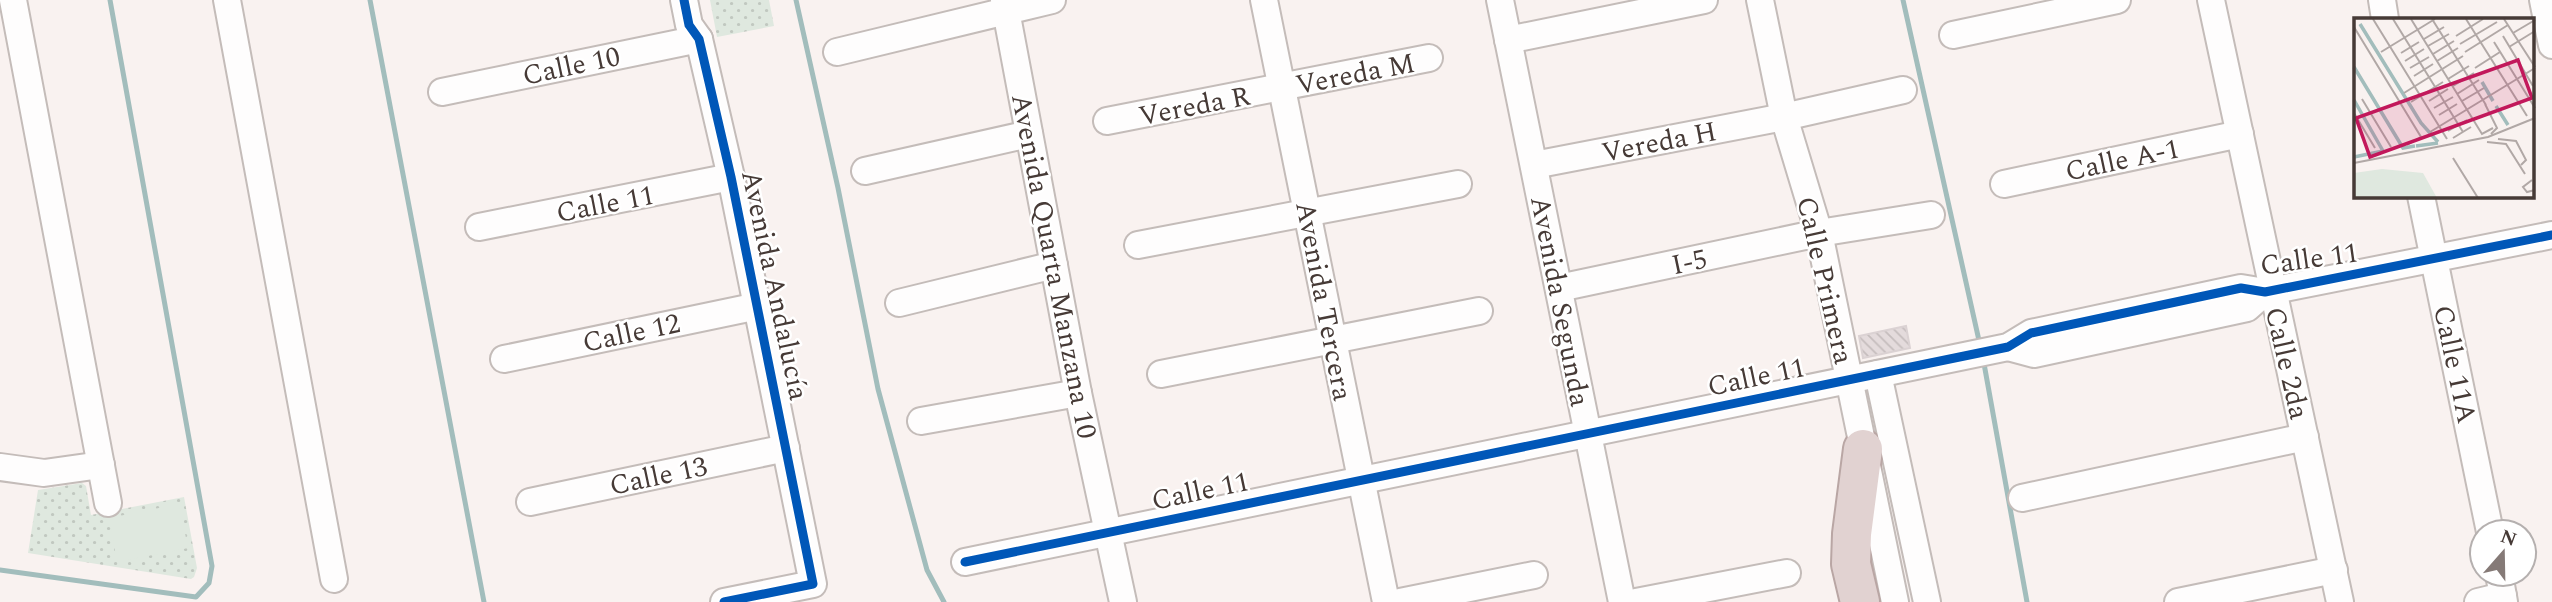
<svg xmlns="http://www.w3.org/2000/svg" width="2552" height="602" font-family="Spectral,serif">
<defs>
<pattern id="park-dots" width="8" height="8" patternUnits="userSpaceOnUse" patternTransform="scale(1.75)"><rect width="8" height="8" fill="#dfe8df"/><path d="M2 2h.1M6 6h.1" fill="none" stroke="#c1c8c0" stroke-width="1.8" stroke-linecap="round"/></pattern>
<pattern id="building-back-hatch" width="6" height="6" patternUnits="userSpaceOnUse" patternTransform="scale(1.75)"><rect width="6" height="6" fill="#e4dbdc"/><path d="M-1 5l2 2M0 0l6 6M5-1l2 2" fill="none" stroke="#c5bdbd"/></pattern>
</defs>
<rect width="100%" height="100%" fill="#f9f2f0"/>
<g fill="url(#park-dots)">
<path d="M710 0H769L774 26 717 37Z"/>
<path d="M82 483 86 486 91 515 184 497 197 568 194 577 191 579 28 553 38 490Z"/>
</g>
<path fill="#dfe8df" d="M179 504 188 548 117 562 109 518Z"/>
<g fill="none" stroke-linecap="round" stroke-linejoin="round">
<g stroke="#a2bdbc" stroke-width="5">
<path d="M370 0 484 602"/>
<path d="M796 0 838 188 878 389 927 570 944 602"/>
<path d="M1903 0 1980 345"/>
<path d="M1983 358 2027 602"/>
<path d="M0 570 196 597 209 583 212 566 110 0"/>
</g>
</g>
<path fill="url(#building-back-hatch)" stroke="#dbd2d3" stroke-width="2" d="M1906 326 1910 348 1863 358 1859 336Z"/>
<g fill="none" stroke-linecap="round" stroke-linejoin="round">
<defs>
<g id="minor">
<path d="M13 0 108 503"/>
<path d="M227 0 334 579"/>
<path d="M684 0 689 25 699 39 731 177 813 584 724 602"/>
<path d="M1004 0 1078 393 1123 602"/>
<path d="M1264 0 1386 602"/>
<path d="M1500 0 1622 602"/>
<path d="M1760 0 1784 117 1819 233 1895 602"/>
<path d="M2211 0 2340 602"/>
<path d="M2382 0 2385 19"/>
<path d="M2543 0 2552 45"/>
<path d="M1953 35 2117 0"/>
<path d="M1508 40 1704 0"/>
<path d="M837 52 1052 0"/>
<path d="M442 92 699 39"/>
<path d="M1107 121 1429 58"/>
<path d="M1534 165 1784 117 1903 90"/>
<path d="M865 171 1029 134"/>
<path d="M2004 184 2240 134"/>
<path d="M2421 196 2490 532"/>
<path d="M479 227 731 177"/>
<path d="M1138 245 1458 184"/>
<path d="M1559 288 1819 233 1931 215"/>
<path d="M899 303 1054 265"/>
<path d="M2008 347 2034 354 2247 308 2265 292"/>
<path d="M504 359 758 306"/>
<path d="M1161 374 1479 311"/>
<path d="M1878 374 1927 602"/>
<path d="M921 421 1078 393"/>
<path d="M0 467 44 473 101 465"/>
<path d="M2022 498 2305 437"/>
<path d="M530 502 786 448"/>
<path d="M965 562 2008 347 2031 333 2241 288 2265 292 2552 235"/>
<path d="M2499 574 2504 602"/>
<path d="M1400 602 1534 575"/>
<path d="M1636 602 1787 573"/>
<path d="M2178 602 2334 570"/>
<path d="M2478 602 2503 596"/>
</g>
<path id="highway" d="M1860 602 1851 564 1852 534 1863 449"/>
</defs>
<use href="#minor" stroke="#c4bcb9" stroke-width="30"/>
<use href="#highway" stroke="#b9a6a4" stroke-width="42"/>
<use href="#minor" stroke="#fefdfd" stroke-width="26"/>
<use href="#highway" stroke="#e1d2d1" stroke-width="38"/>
<defs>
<g id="cycleway">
<path d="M684 0 689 25 699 39 731 177 813 584 724 602"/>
<path d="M965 562 2008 347 2031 333 2241 288 2265 292 2552 235"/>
</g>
</defs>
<use href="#cycleway" stroke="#fff" stroke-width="13"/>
<use href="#cycleway" stroke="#0057b8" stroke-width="9"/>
</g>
<g text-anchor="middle" stroke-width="5" stroke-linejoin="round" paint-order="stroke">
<g font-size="28" fill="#463a36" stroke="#fff">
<text transform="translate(571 65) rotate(-12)" y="10">Calle 10</text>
<text transform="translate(1355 73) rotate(-11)" y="10">Vereda M</text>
<text transform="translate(1194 105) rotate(-11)" y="10">Vereda R</text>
<text transform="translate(1659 141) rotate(-11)" y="10">Vereda H</text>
<text transform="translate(2122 159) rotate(-12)" y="10">Calle A-1</text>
<text transform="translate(605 203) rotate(-11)" y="10">Calle 11</text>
<text transform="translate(2309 258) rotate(-8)" y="10">Calle 11</text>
<text transform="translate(1689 261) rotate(-12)" y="10">I-5</text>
<text transform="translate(1055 266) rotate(79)" y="10">Avenida Quarta Manzana 10</text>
<text transform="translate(1826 280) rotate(77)" y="10">Calle Primera</text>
<text transform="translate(776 285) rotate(78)" y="10">Avenida Andalucía</text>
<text transform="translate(1325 301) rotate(79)" y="10">Avenida Tercera</text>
<text transform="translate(1561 301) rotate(79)" y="10">Avenida Segunda</text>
<text transform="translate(631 332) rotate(-12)" y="10">Calle 12</text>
<text transform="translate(2288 363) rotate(77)" y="10">Calle 2da</text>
<text transform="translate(2456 364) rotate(78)" y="10">Calle 11A</text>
<text transform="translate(1756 376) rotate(-12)" y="10">Calle 11</text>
<text transform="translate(658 475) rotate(-12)" y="10">Calle 13</text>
<text transform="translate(1200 490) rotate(-12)" y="10">Calle 11</text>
</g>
</g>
<g transform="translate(2354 18)">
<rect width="180" height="180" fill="#f9f2f0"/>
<path d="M28 151 69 155 83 180H0V155Z" fill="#dfe8df"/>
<path fill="none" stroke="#a2bdbc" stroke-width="3.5" d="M6 6 67 105 84 124M0 49 49 130 61 128M128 64 139 83M0 82 29 133 0 139M142 88 154 107M62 128 84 125"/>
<path fill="none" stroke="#b1a8a6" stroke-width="2" d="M19 1 93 121M39 1 109 114M57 1 128 116 139 110M78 1 132 87M112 1 173 98M150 1 181 49M0 9 67 119 53 127M159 15 181 2M102 18 129 1M149 18 179 68M70 21 90 9M140 24 181 90M106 26 143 4M74 28 95 16M155 29 181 13M27 34 81 1M111 34 154 7M47 35 65 24M79 36 100 23M51 43 70 31M83 43 104 30M56 50 75 39M121 50 146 34M60 58 79 46M94 61 115 48M99 68 120 55M50 75 109 38M103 76 125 62M8 81 37 129M75 83 94 71M108 83 130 70M57 84 89 64M131 86 143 110 137 116M80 90 99 79M0 95 21 130M85 97 103 86M94 113 113 102M76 114 181 50M99 120 117 109M144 121 162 123 172 142 167 147M133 124 152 126 171 156M99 140 124 180M0 145 134 119 181 100M178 162 169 169 173 174 181 172"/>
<path fill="#c2185b" fill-opacity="0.15" stroke="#c2185b" stroke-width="3.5" d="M164 42 178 80 16 139 2 100Z"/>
<rect width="180" height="180" fill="none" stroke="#463a36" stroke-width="3.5"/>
</g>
<g transform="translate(2503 553) rotate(20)"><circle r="33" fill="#ffffff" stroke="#b5b0af" stroke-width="2"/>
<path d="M0-5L12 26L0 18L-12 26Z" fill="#857a77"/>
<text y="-10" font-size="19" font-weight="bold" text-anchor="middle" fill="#463a36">N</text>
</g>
</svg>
